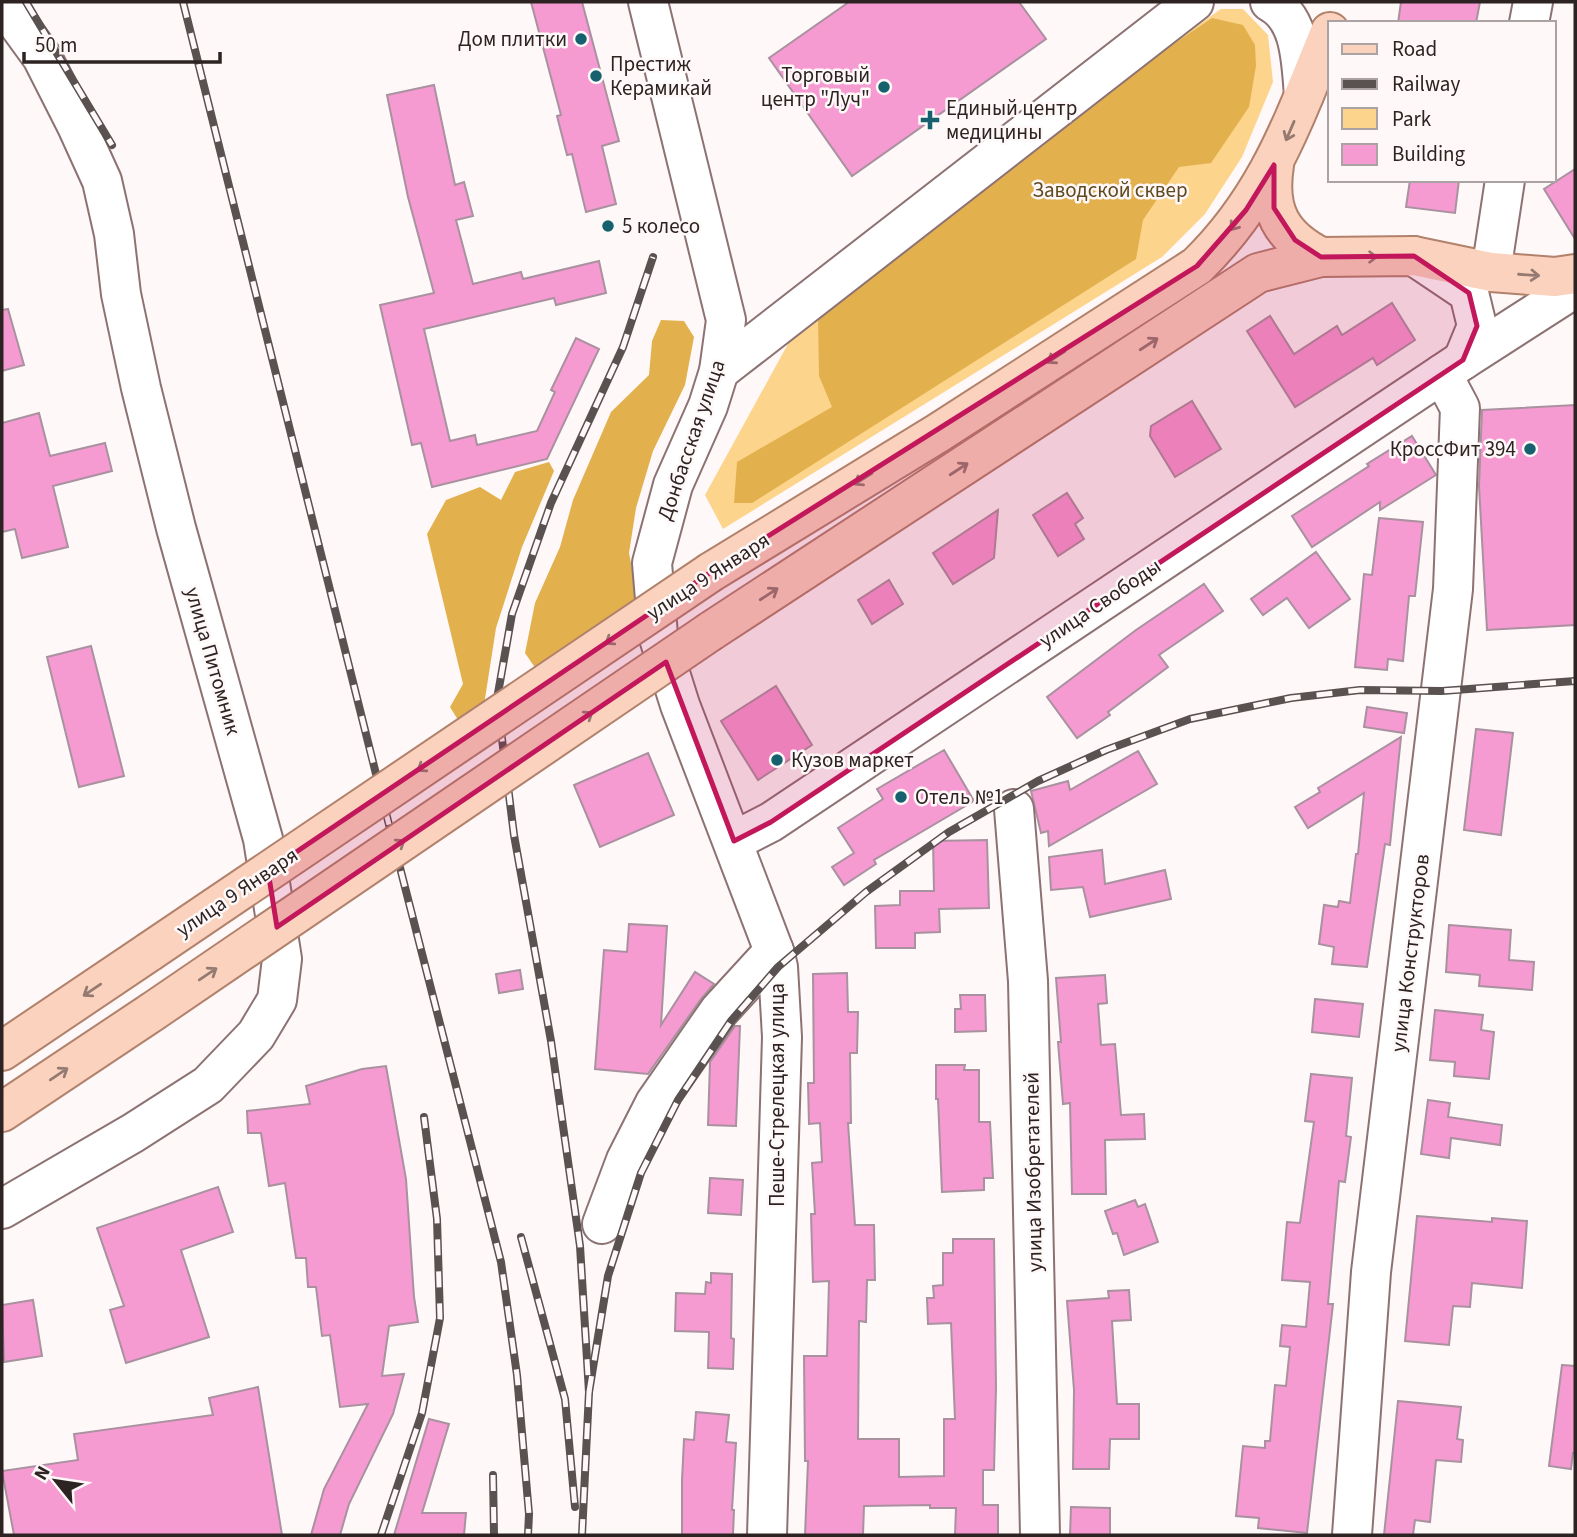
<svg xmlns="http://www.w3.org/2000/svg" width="1577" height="1537" font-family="'Source Sans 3',sans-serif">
<rect width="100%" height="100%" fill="#fef8f8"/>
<path fill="#fdd48b" d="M1221 9H1243L1268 35 1273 82 1242 157 1205 214 1162 257 723 529 705 495 800 322 866 259Z"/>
<g fill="#e3b04e">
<path d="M1212 18 1243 25 1255 45 1256 66 1249 107 1211 163 1179 167 1143 220 1136 259 752 503H734L737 462 832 407 819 376 818 317 1144 64Z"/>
<path d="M661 320 684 321 694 337 685 385 653 451 636 508 629 553 638 599 536 669 525 653 535 603 560 547 573 500 611 412 649 375 652 341Z"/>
<path d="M549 462 554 471 522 547 496 628 484 705 458 720 450 707 463 684 427 534 446 500 480 487 501 500 515 472Z"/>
</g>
<g fill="#f69ad2" stroke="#a9919f" stroke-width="2">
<path d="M531 2H582L619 141 602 146 616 204 586 212 572 154 567 155 557 116 561 115Z"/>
<path d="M849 2H1019L1046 39 852 176 769 58Z"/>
<path d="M1401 2H1480L1476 23H1398Z"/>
<path d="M434 85 455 185 464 182 473 216 456 220 473 284 521 272 523 279 599 261 606 293 556 305 554 298 424 329 450 441 475 435 477 445 537 431 555 392 551 390 576 338 599 349 547 459 432 487 421 443 412 445 380 305 434 293 408 197 387 95Z"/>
<path d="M1575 169V239L1544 189Z"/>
<path d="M1410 180H1459L1455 213 1406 207Z"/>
<path d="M1392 303 1415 340 1377 365 1373 358 1295 407 1247 331 1270 316 1294 354 1337 326 1342 335Z"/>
<path d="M8 309 24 365 2 371V310Z"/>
<path d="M1192 401 1221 449 1175 477 1150 436 1151 426Z"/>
<path d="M1575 405V625L1487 630 1479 486 1482 410Z"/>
<path d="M39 413 50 456 105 443 112 471 53 486 68 547 22 558 15 529 2 532V423Z"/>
<path d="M1412 436 1436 475 1380 510V502L1312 547 1292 516 1369 466 1367 464Z"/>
<path d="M1067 493 1083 518 1075 524 1084 539 1058 556 1033 515Z"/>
<path d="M998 510 994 558 953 584 933 553Z"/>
<path d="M1379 518 1423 522 1415 596H1409L1403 661 1388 659 1387 670 1355 667 1364 574 1372 575Z"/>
<path d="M1316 552 1350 599 1309 628 1287 598 1263 615 1251 599Z"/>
<path d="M889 580 903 604 872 624 858 600Z"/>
<path d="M1204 584 1223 611 1159 655 1168 667 1108 712 1110 715 1077 738 1047 697 1136 630Z"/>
<path d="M91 646 124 776 79 787 47 657Z"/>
<path d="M776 686 812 745 758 780 721 721Z"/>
<path d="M1367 707 1407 713 1404 733 1364 727Z"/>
<path d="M1476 729 1513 733 1501 835 1464 830Z"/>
<path d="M1401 737 1390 845 1385 844 1367 967 1332 964 1334 947 1319 944 1324 905 1338 907 1339 901 1350 903 1356 854H1358L1364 793 1308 828 1295 807 1320 792 1318 788Z"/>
<path d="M944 750 974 801 874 860 876 864 844 885 832 867 854 853 838 828 883 799 877 789Z"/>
<path d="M1138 751 1157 784 1049 846 1048 831 1041 833 1031 791 1068 781 1070 790Z"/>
<path d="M648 753 674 815 600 847 574 785Z"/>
<path d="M987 840 989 908 939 909 940 932 915 933V948H876L875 906 900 905V891H934L933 841Z"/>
<path d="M1102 850 1105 884 1165 870 1171 899 1090 917 1083 887 1051 890 1049 857Z"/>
<path d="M629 924 667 926 661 1025 695 972 714 984 701 999 648 1074 595 1069 604 950 627 952Z"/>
<path d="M1449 925 1511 930 1509 960 1534 962 1532 990 1479 986 1480 975 1446 972Z"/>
<path d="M520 970 523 989 499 993 496 974Z"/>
<path d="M847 973 848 1012H858L857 1053H850L851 1123H848L855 1225H874L875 1280H867L866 1322 859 1321 858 1439H899V1477L944 1476V1419H955L951 1323 928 1324 927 1298H934L933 1286 943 1285V1253H953V1239H994L996 1387 994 1470H983V1505H998V1535H955L956 1508H930V1505L864 1506 863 1535H805L808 1461H805L804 1356H827L829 1281 813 1282 811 1214H815L812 1163 822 1162 820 1123 809 1124 808 1083H814L813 974Z"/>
<path d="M1105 975 1107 1003 1098 1004 1101 1045 1115 1044 1121 1115 1144 1114 1145 1139 1105 1140 1106 1194H1072L1070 1103 1063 1104 1058 1042H1061L1056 978Z"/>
<path d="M960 995H985L986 1031 955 1032V1009H961Z"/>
<path d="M1315 999 1363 1004 1359 1037 1312 1032Z"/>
<path d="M1435 1010 1483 1015 1481 1030 1494 1032 1489 1079 1454 1076 1455 1062 1430 1060Z"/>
<path d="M735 1026H740L736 1126 708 1125 710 1062Z"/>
<path d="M936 1065H965L964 1070H979V1122H990L993 1178H984V1190L942 1192 938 1099H936Z"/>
<path d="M386 1066 406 1179 414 1297 418 1322 389 1326 382 1376 404 1374 393 1414 349 1504 340 1535H311L324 1489 368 1404 340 1407 330 1335 322 1336 316 1287H308L306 1258H296L285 1183 269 1186 261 1133H248L247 1111 310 1104 306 1086 362 1069Z"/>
<path d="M1311 1074 1352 1078 1346 1136 1351 1137 1345 1182 1339 1181 1328 1304H1333L1307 1533 1258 1528 1259 1518 1236 1516 1243 1446 1265 1448V1441H1270L1275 1385 1286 1386 1290 1347 1280 1346 1282 1325 1306 1327 1310 1282 1282 1280 1287 1222 1300 1223 1314 1122 1305 1121Z"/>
<path d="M1428 1100 1450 1103 1448 1117 1502 1125 1500 1145 1451 1138 1449 1158 1421 1154Z"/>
<path d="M710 1178 743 1180 741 1215 708 1213Z"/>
<path d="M218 1187 233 1232 181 1250 209 1337 126 1363 110 1310 124 1306 97 1228Z"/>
<path d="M1135 1200 1138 1207 1145 1204 1158 1242 1124 1255 1117 1233 1113 1234 1105 1211Z"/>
<path d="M1417 1216 1492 1222V1218L1527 1221 1522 1288 1472 1283 1470 1307 1453 1306 1449 1345 1405 1341Z"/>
<path d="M711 1273 732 1274 731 1338 734 1339 733 1369 708 1368 709 1332 675 1331 676 1293 705 1294 706 1282 711 1283Z"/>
<path d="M1129 1290 1131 1320 1112 1321 1117 1404H1139V1439H1110L1109 1469H1073L1074 1390 1067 1301 1109 1298 1108 1291Z"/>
<path d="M33 1300 42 1356 4 1362 2 1305Z"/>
<path d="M1562 1365 1575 1366V1453H1573L1571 1469 1549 1466Z"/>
<path d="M258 1387 282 1535H14L2 1471 78 1460 74 1434 213 1415 209 1398Z"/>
<path d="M1398 1401 1461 1407 1457 1439 1463 1440 1461 1462 1436 1460 1430 1522 1415 1520 1413 1535H1384Z"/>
<path d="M696 1412 729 1415 726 1442 736 1443 732 1510H734L733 1535H682V1480L684 1439 694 1440Z"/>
<path d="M429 1419 449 1424 422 1513H466L464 1535H394Z"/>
<path d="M1071 1507 1110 1508V1535H1070Z"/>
</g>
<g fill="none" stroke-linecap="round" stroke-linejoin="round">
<defs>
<g id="minor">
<path d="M648 2 726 320 719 371 708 406 673 485 652 563 658 635 680 705 774 951 778 967 782 1037 767 1535"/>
<path d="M1270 2C1302 19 1301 64 1304 95"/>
<path d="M1529 23 1533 2"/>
<path d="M1414 256 1469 293 1477 326 1463 360"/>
<path d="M1491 272 1505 180"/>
<path d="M719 371 1194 2"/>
<path d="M1014 809 1028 981 1040 1535"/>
<path d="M734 841 771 822 1463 360 1575 288"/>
<path d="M2 1209 133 1133 208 1085 256 1035 277 1000 282 959 263 839 176 528 141 388 121 294 114 234 102 181 77 126 42 57 2 2"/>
<path d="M602 1224 626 1160 655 1103 719 1011 774 951"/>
<path d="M1352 1535 1371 1272 1453 589 1460 408 1442 374"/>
</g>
<g id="major">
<path d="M1274 165C1267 210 1280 236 1321 257"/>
<path d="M711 572 938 433 1197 266C1268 197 1293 121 1330 32"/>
<path d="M711 631 1258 273 1321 257 1414 256 1491 272 1555 277 1575 274"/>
<path d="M2 1051 149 952"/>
<path d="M2 1112 152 1012"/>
</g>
</defs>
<use href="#minor" stroke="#8d7273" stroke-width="42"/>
<use href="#major" stroke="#b1816b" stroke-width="42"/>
<use href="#minor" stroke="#fff" stroke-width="38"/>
<use href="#major" stroke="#fad2be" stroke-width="38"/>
<defs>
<g id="rail">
<path d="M26 2 112 145"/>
<path d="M183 2 375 770 501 1262 517 1375 529 1514 528 1535"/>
<path d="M521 1237 565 1399 575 1507"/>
<path d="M589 1392 608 1276 641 1173 678 1100 731 1021 778 967 866 892 949 832 1038 781 1106 750 1190 719 1291 698 1360 690 1442 691 1575 681"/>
<path d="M493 1475 494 1535"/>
<path d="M381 1535 422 1413 440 1318 437 1219 424 1117"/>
<path d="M582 1535 589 1392 580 1246 551 1041 514 835 497 699 512 614 551 503 623 347 653 257"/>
</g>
</defs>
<use href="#rail" stroke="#5a5151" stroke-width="8"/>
<use href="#rail" stroke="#fef8f8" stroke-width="5" stroke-dasharray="16" stroke-linecap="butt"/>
<defs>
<g id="major-bridge">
<path d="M149 952 711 572"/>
<path d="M152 1012 711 631"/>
</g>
</defs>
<use href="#major-bridge" stroke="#b1816b" stroke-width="42" stroke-linecap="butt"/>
<use href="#major-bridge" stroke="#fad2be" stroke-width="38"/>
</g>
<defs><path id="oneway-shaft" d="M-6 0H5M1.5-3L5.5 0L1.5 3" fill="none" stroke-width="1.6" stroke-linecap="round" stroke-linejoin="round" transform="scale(1.75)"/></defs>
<g stroke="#947a70">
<use href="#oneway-shaft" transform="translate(1290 131) rotate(113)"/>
<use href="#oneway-shaft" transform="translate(1237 222) rotate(128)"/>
<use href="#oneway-shaft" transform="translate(1367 257)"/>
<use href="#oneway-shaft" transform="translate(1529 275) rotate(4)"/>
<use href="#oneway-shaft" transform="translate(1149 344) rotate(-33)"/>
<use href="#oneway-shaft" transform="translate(1056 357) rotate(147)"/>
<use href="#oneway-shaft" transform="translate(959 469) rotate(-33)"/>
<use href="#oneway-shaft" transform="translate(863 479) rotate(148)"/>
<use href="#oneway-shaft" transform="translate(769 594) rotate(-33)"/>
<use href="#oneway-shaft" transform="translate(614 638) rotate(146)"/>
<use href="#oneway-shaft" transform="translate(584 718) rotate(-34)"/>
<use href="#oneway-shaft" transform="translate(426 765) rotate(146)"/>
<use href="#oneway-shaft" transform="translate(396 846) rotate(-34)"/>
<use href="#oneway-shaft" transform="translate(208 974) rotate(-34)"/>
<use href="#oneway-shaft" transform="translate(92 990) rotate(146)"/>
<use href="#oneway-shaft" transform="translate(59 1074) rotate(-34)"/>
</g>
<path fill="#c2185b" fill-opacity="0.2" stroke="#c2185b" stroke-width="5" stroke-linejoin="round" d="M1274 165V208L1295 240 1321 257 1414 256 1469 293 1477 326 1463 360 771 822 734 841 666 662 277 927 268 871 711 572 1197 266 1246 210Z"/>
<g fill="#17616f" stroke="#fef8f8" stroke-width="2.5">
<circle cx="581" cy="39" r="7"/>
<circle cx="596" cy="76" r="7"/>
<circle cx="884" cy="87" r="7"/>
<path d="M926.5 109.5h7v7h7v7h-7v7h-7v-7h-7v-7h7z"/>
<circle cx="608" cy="226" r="7"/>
<circle cx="1530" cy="449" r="7"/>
<circle cx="777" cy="760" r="7"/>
<circle cx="901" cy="797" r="7"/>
</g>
<g text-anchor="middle" stroke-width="5" stroke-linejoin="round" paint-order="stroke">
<g font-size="21" fill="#2e2323" stroke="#fef8f8" text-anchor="start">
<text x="567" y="46" text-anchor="end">Дом плитки</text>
<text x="610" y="71">Престиж<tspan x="610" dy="24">Керамикай</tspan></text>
<text x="870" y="82" text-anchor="end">Торговый<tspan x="870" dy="24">центр "Луч"</tspan></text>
<text x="946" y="115">Единый центр<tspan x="946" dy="24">медицины</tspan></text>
<text x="622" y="233">5 колесо</text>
<text x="1516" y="456" text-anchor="end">КроссФит 394</text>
<text x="791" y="767">Кузов маркет</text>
<text x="915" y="804">Отель №1</text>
</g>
<g font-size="21" fill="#5f4921" stroke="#fef8f8">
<text x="1110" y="197">Заводской сквер</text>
</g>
<g font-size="21" fill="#2e2323" stroke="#fef8f8">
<text transform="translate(691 440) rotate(-71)" y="7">Донбасская улица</text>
<text transform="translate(708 576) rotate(-33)" y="7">улица 9 Января</text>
<text transform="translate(1100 603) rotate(-34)" y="7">улица Свободы</text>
<text transform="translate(213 661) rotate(74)" y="7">улица Питомник</text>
<text transform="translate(237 892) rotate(-34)" y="7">улица 9 Января</text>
<text transform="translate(1410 953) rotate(-83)" y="7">улица Конструкторов</text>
<text transform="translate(777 1095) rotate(-90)" y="7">Пеше-Стрелецкая улица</text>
<text transform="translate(1033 1172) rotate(-91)" y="7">улица Изобретателей</text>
</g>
</g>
<rect width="1577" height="1537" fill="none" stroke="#2e2323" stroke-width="7"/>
<rect x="1328" y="21" width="228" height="161" fill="#fef8f8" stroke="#aba3a3" stroke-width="2"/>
<rect x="1342" y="44" width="35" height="10" fill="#fad2be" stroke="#aba3a3" stroke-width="2"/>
<text x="1392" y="56" font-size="21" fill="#2e2323">Road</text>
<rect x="1342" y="79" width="35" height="10" fill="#5a5151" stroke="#aba3a3" stroke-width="2"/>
<text x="1392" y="91" font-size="21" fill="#2e2323">Railway</text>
<rect x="1342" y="108" width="35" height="21" fill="#fdd48b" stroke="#aba3a3" stroke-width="2"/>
<text x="1392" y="126" font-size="21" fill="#2e2323">Park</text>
<rect x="1342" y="144" width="35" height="21" fill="#f69ad2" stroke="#aba3a3" stroke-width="2"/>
<text x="1392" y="161" font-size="21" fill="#2e2323">Building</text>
<g transform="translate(56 1481) rotate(300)" stroke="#fef8f8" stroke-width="5" paint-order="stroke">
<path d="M0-5L12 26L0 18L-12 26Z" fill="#2e2323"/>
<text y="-10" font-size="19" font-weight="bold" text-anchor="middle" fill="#2e2323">N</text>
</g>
<path d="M24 52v10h196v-10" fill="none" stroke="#2e2323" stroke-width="3.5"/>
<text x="35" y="52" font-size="21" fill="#2e2323" stroke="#fef8f8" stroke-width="5" paint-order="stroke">50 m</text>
</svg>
